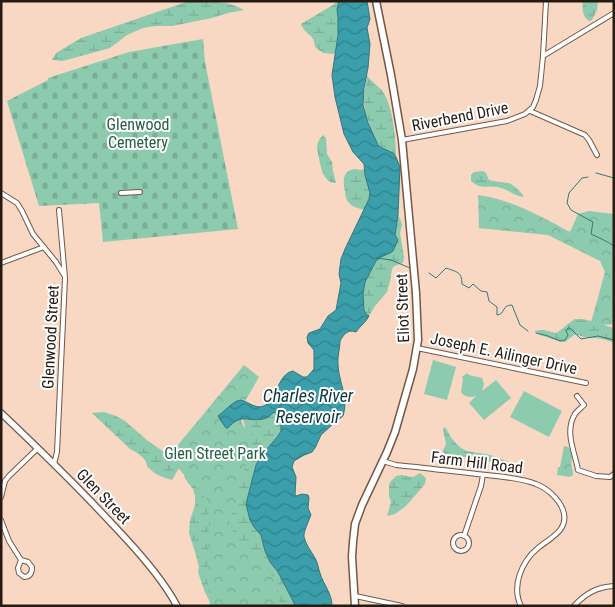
<svg xmlns="http://www.w3.org/2000/svg" width="615" height="607" font-family="'Roboto Condensed',sans-serif">
<defs>
<pattern id="wetland-marsh" width="20" height="14" patternUnits="userSpaceOnUse" patternTransform="scale(1.25)"><rect width="20" height="14" fill="#8dcbaf"/><path d="M1 5h8M5 5V1M11 12h8M15 12V8" fill="none" stroke="#7aae96"/></pattern>
<pattern id="cemetery-stones" width="16" height="16" patternUnits="userSpaceOnUse" patternTransform="scale(1.25)"><rect width="16" height="16" fill="#8dcbaf"/><path d="M2 7V4a2 2 0 0 1 4 0v3zM10 15v-3a2 2 0 0 1 4 0v3z" fill="#7aae96"/></pattern>
<pattern id="park-crowns" width="20" height="18" patternUnits="userSpaceOnUse" patternTransform="scale(1.25)"><rect width="20" height="18" fill="#8dcbaf"/><path d="M2 6a3 3 0 1 1 6 0M12 15a3 3 0 1 1 6 0" fill="none" stroke="#7aae96"/></pattern>
<pattern id="water-waves" width="16" height="10" patternUnits="userSpaceOnUse" patternTransform="scale(1.25)"><rect width="16" height="10" fill="#3a9fab"/><path d="M0 5q4-4 8 0t8 0" fill="none" stroke="#31818a"/></pattern>
</defs>
<rect width="100%" height="100%" fill="#f8d7c3"/>
<g fill="#8dcbaf">
<path d="M433 360 456 367 447 400 424 394Z"/>
<path d="M467 373 469 375 482 378 484 384 482 391 496 380 511 398 484 420 469 403 476 396C471 398 464 397 461 392L463 380 462 377Z"/>
<path d="M524 391 562 411 549 437 510 417Z"/>
</g>
<g fill="url(#wetland-marsh)">
<path d="M189 1C210 1 226 0 244 10L228 13 212 18 172 26H156L143 28 127 35 110 48 63 61 52 60 56 53 81 38Z"/>
<path d="M337 1H339L337 9 338 18V35L337 48 335 54 323 53 315 47C314 32 306 37 301 24L333 5Z"/>
<path d="M583 1H598L597 10 592 20 589 21C582 16 582 9 583 1Z"/>
<path d="M367 75C371 82 378 85 383 92 393 106 396 140 396 157 391 150 385 151 380 146 376 143 374 137 372 132 362 106 363 102 367 75Z"/>
<path d="M323 135 326 138 327 154 332 162 333 171 336 183C324 183 321 169 319 158 318 154 317 150 317 146 318 141 320 138 323 135Z"/>
<path d="M355 169 361 170 364 169 370 193 369 200 364 210C359 208 352 207 349 203 346 200 345 195 345 191 343 180 342 171 355 169Z"/>
<path d="M483 171 486 173 489 180C509 185 508 178 523 195V197C514 196 509 190 501 188 489 184 482 191 471 181V175L474 172Z"/>
<path d="M398 215 401 221 402 225 400 233 404 257 403 263 394 266 392 269 390 281 387 292 375 306 369 316 366 314 364 310 363 294 365 282 376 261 381 257 385 255 395 235Z"/>
<path d="M575 319C589 318 600 324 614 328V343L604 339 595 338H588L577 335H574L565 342H561L540 335 534 331 543 330 556 333C563 329 567 324 575 319Z"/>
<path d="M104 412 116 416 125 421 148 441 173 458 179 468 172 480C165 478 155 475 150 469 144 464 149 469 146 462 143 456 136 452 130 449L92 413Z"/>
<path d="M274 412 281 420V431L278 436 261 456 256 465 250 520 254 527 261 535 265 551 270 562 278 572 293 601 295 606H212L204 590 198 572 199 567 195 552 189 533 190 520 195 505V496L193 489 188 483 184 476 188 469 241 441 245 427 243 419C254 420 265 418 274 412Z"/>
<path d="M445 427C450 435 454 444 463 449 467 452 473 452 479 453 490 454 503 459 513 465V466L497 465 483 459 445 455 443 451 446 444 443 429Z"/>
<path d="M420 473 426 478 425 484 406 506 395 514 387 516 391 502 389 496V484L391 481 396 476 401 475 413 477Z"/>
</g>
<path fill="url(#cemetery-stones)" d="M203 39 205 62 238 229 103 242 99 203 39 206 7 101 48 80V78L129 52Z"/>
<g fill="url(#park-crowns)">
<path d="M478 195C513 200 539 216 570 232L578 214 589 211 614 214V324L590 326 605 272 600 261 548 235 479 228Z"/>
<path d="M244 365 259 377 244 403 239 415C244 428 245 433 259 435L252 443 249 457 243 472 233 511 229 521 235 536 261 562 276 580 279 593 280 606H210L208 584 209 502 168 457Z"/>
<path d="M564 446 568 447 573 452C572 458 570 465 573 471V475L570 477 557 475 558 467H560Z"/>
</g>
<path fill="url(#water-waves)" stroke="#34777d" d="M339 1H367L370 19 367 28 370 44 368 68 364 88 363 105 368 123 378 145 382 148 393 153 396 157 400 167 398 215 395 235 398 240 393 251 390 253 381 257 376 261 365 282 363 294 364 310 366 314 369 316C366 322 360 326 356 332 348 329 344 334 340 341 340 349 337 357 338 365 339 383 349 398 343 416L334 423 321 435 315 448 312 452 307 454 304 455 294 461 292 467 296 477 295 495 296 496 302 494 308 495 309 498 308 508 311 515C309 520 303 533 304 537 306 545 311 551 315 558 318 563 318 568 320 573 323 584 332 593 332 606H295L293 601 278 572 270 562 265 551 261 535 254 527 250 520 246 504 256 465 261 456 278 436 281 431V420L274 412C271 415 268 418 263 419 248 422 241 413 228 428H226L218 416C223 412 231 404 237 401 246 397 255 413 267 404 278 396 278 374 293 371L303 377H307L314 369V350L308 343 307 337 309 333 320 329 328 316 336 310 341 283 339 274 341 259 345 249 369 199 370 193 365 175 364 164 353 152 344 134 335 97 332 75 338 35V18L337 9Z"/>
<g fill="none" stroke-linecap="round" stroke-linejoin="round">
<g stroke="#34777d" stroke-width="1">
<path d="M596 173 614 178"/>
<path d="M588 177 582 178 569 193 567 203 571 210 593 222 591 234C599 238 607 241 614 246"/>
<path d="M377 258 391 260 410 268"/>
<path d="M429 273 436 278 446 268C456 272 462 271 462 284L469 288 473 284 481 291 487 292 489 301 497 307V315C506 314 501 305 512 305L520 325 528 331"/>
<path d="M536 333 548 336 560 341 565 340 568 335 566 331 568 328H570L581 339 598 336 614 340"/>
</g>
<defs>
<g id="street">
<path d="M543 56 546 1"/>
<path d="M530 111 585 135 589 140 597 155"/>
<path d="M402 140 507 121 525 114 533 107 536 100 540 86 543 56 614 13"/>
<path d="M1 193 17 203 22 211 33 234 56 262 64 275"/>
<path d="M121 193 140 192"/>
<path d="M1 263 44 247"/>
<path d="M417 348 586 383"/>
<path d="M577 396 584 405C581 408 577 411 575 414 564 432 575 452 578 470L596 476 610 477 614 474"/>
<path d="M383 461 396 465C427 468 457 472 487 475 503 477 521 478 536 484 547 488 559 499 563 510 570 530 550 538 538 548 522 561 511 586 521 606"/>
<path d="M54 464 57 452 65 278 59 210"/>
<path d="M1 497 5 481 9 476 38 448"/>
<path d="M1 520 9 541 21 560 28 562 32 567C32 573 30 577 24 577L19 573 18 568 21 560"/>
<circle cx="461" cy="543" r="8"/>
<path d="M464 536 481 486 483 475"/>
<path d="M355 596 360 597 402 606"/>
<path d="M574 606C586 593 597 587 614 586"/>
</g>
<path id="secondary" d="M1 413C40 450 79 488 115 527 136 549 163 579 177 606"/>
<path id="primary" d="M355 606 352 557 353 542 355 524 362 505 387 452 395 432 413 369 418 340 416 293 402 140 391 75 376 1"/>
</defs>
<use href="#street" stroke="#735847" stroke-width="6"/>
<use href="#secondary" stroke="#735847" stroke-width="8"/>
<use href="#primary" stroke="#735847" stroke-width="9"/>
<use href="#street" stroke="#fff" stroke-width="4"/>
<use href="#secondary" stroke="#fff" stroke-width="5.5"/>
<use href="#primary" stroke="#fff" stroke-width="6"/>
</g>
<g text-anchor="middle" stroke-width="4" stroke-linejoin="round" paint-order="stroke">
<g font-size="16" fill="#261a13" stroke="#fff">
<text transform="translate(460 116) rotate(-11)" y="6">Riverbend Drive</text>
<text transform="translate(402 308) rotate(-92)" y="6">Eliot Street</text>
<text transform="translate(50 337) rotate(-87)" y="6">Glenwood Street</text>
<text transform="translate(504 353) rotate(12)" y="6">Joseph E. Ailinger Drive</text>
<text transform="translate(477 462) rotate(7)" y="6">Farm Hill Road</text>
<text transform="translate(104 496) rotate(46)" y="6">Glen Street</text>
</g>
<g font-size="16" fill="#235e47" stroke="#fff">
<text x="138" y="130">Glenwood<tspan x="138" dy="18">Cemetery</tspan></text>
<text x="215" y="459">Glen Street Park</text>
</g>
<g font-size="18" font-style="italic" fill="#09393e" stroke="#fff">
<text x="308" y="402">Charles River<tspan x="308" dy="21">Reservoir</tspan></text>
</g>
</g>
<rect width="615" height="607" fill="none" stroke="#261a13" stroke-width="5"/>
</svg>
